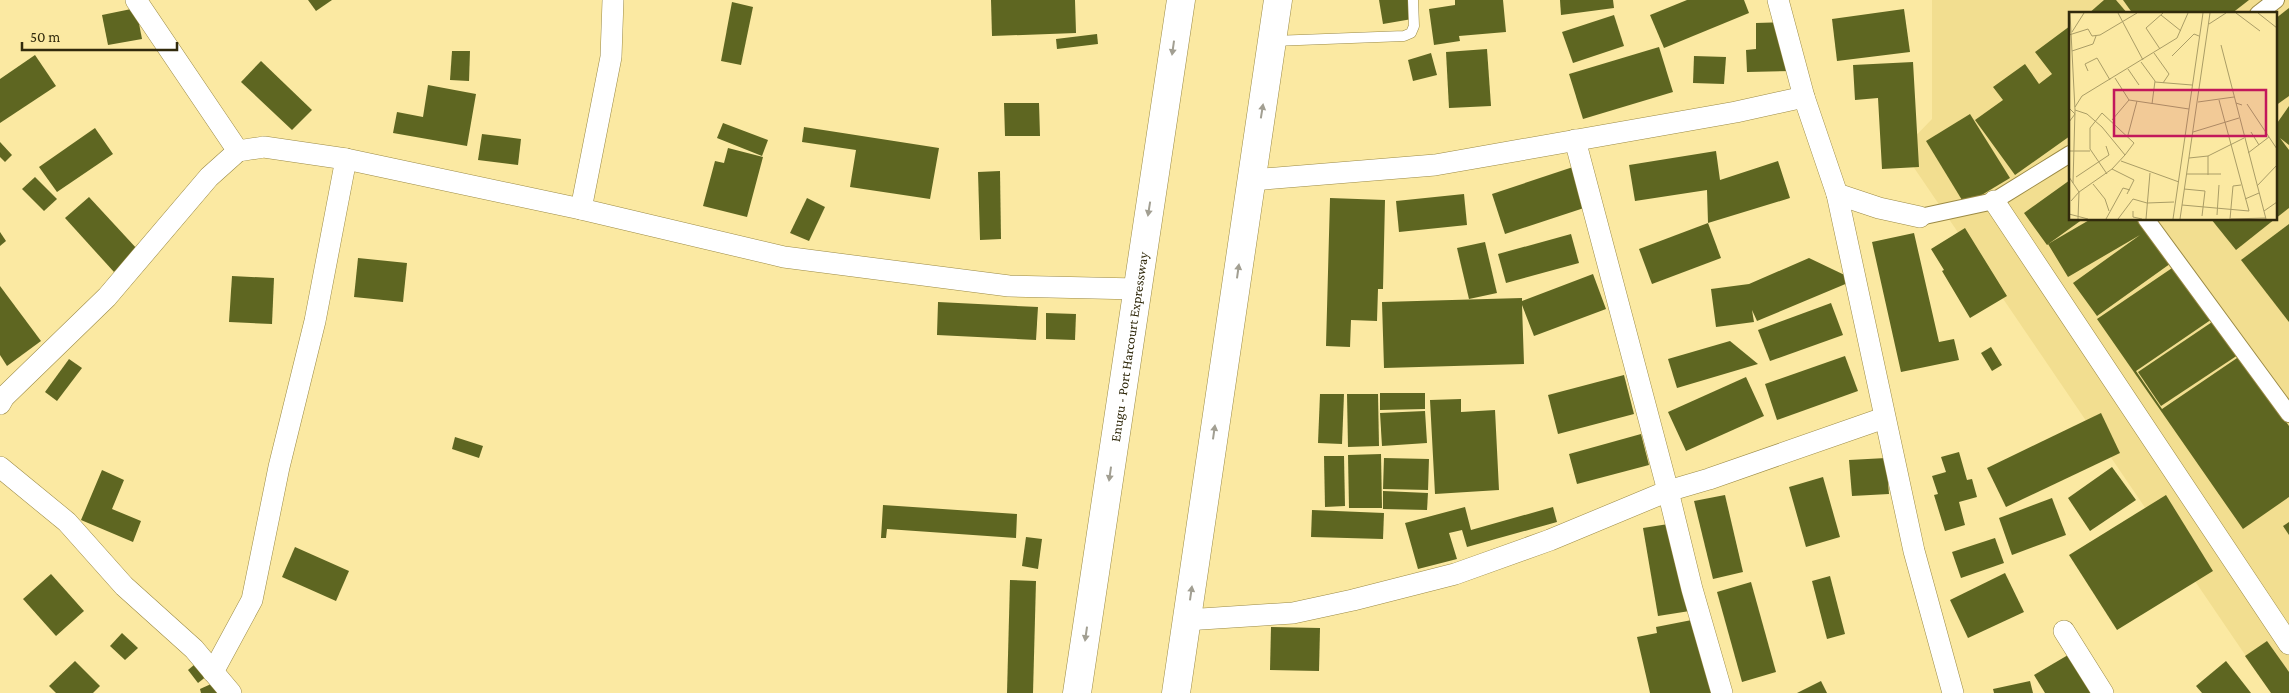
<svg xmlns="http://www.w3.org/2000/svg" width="2289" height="693" font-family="'Crimson Pro',serif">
<rect width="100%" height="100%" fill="#fbe9a2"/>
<path fill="#f2de90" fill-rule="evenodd" d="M1932 0H2289V693H2271L1902 150 1932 119ZM2070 14H2275V219H2070Z"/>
<g fill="#5e6621">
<path d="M308 0H332L316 11Z"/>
<path d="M991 0H1075L1076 33 992 36Z"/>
<path d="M1379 0H1409L1412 19 1383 24Z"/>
<path d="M1455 0H1503L1506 32 1459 36 1460 41 1434 45 1429 9 1455 5Z"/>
<path d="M1560 0H1613L1614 8 1561 15Z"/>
<path d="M1687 0H1744L1749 13 1664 48 1650 15Z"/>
<path d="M2104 0H2116L2128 14H2088Z"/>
<path d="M2123 0H2249L2231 14H2133Z"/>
<path d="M732 2 753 7 741 65 721 61Z"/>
<path d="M136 8 142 39 108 45 102 15Z"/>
<path d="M2289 8V96L2275 106V19Z"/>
<path d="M1904 9 1910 52 1837 61 1832 19Z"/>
<path d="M1614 15 1624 46 1573 63 1562 32Z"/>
<path d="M1791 22 1792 71 1747 72 1746 50 1756 49V23Z"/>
<path d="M2070 26V136L2015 175 1975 120 2003 100 1993 87 2025 64 2039 84 2052 74 2035 52Z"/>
<path d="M1097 34 1098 44 1057 49 1056 39Z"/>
<path d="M1659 47 1673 92 1583 119 1569 74Z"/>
<path d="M1487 49 1491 106 1449 108 1446 52Z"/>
<path d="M452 51H470L469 81 450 80Z"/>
<path d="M1431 53 1437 75 1413 81 1408 60Z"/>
<path d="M35 55 56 86 0 123V79Z"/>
<path d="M1694 56 1726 57 1724 84 1693 83Z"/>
<path d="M261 61 312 110 292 130 241 82Z"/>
<path d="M1913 62 1919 167 1882 169 1878 98 1855 100 1853 65Z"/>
<path d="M428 85 476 94 467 146 393 133 397 112 423 117Z"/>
<path d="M1004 103H1039L1040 136H1005Z"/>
<path d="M2289 106V145L2280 138 2289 150V208L2275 219V126Z"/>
<path d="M1970 114 2010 178 1965 205 1926 141Z"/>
<path d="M723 123 768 140 762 156 717 138Z"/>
<path d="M804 127 939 148 930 199 850 187 856 150 802 142Z"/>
<path d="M95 128 113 154 57 192 39 167Z"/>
<path d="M482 134 521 139 518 165 478 160Z"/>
<path d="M0 142 12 155 5 162 0 157Z"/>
<path d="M728 148 763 157 747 217 703 206 715 161 724 163Z"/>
<path d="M1716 151 1720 180 1778 161 1790 198 1708 223 1707 190 1635 201 1629 165Z"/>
<path d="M1576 166 1590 206 1505 234 1492 194Z"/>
<path d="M1000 171 1001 239 980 240 978 172Z"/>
<path d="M35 177 57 199 44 211 22 189Z"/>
<path d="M2070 180V219H2083L2047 245 2024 213Z"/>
<path d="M1464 194 1467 225 1399 232 1396 201Z"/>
<path d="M89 197 138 250 114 272 65 218Z"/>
<path d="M807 198 825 207 809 241 790 233Z"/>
<path d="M1330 198 1385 200 1383 289H1378L1377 321 1351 320 1350 347 1326 346Z"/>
<path d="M2091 219H2144L2174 261 2097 316 2073 283 2140 235 2068 277 2048 244Z"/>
<path d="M2211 219H2275L2236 250Z"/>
<path d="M1708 223 1721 258 1652 284 1639 249Z"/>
<path d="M2289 224V322L2241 260Z"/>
<path d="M1965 228 2007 296 1970 318 1942 271 1944 270 1931 249Z"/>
<path d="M0 232 6 241 0 246Z"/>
<path d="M1914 233 1939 342 1954 339 1959 360 1901 372 1872 242Z"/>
<path d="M1571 234 1579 263 1506 283 1498 254Z"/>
<path d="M1485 242 1497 293 1469 299 1457 248Z"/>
<path d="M358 258 407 263 403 302 354 297Z"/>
<path d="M1809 258 1855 280 1757 321 1752 310 1754 322 1716 327 1711 289 1749 284Z"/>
<path d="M2178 264 2215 317 2136 371 2162 409 2240 356 2289 426V497L2243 529 2097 319Z"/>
<path d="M1593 274 1606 309 1534 336 1522 305 1524 364 1384 368 1382 302 1522 298V301Z"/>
<path d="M232 276 274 278 272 324 229 322Z"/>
<path d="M0 286 41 341 7 366 0 355Z"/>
<path d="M938 302 1038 307 1036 340 937 335Z"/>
<path d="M1831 303 1843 335 1770 361 1758 330Z"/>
<path d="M1046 313 1076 314 1075 340 1046 339Z"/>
<path d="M2218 318 2241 353 2161 406 2138 372Z"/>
<path d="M1730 341 1758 364 1677 388 1668 359Z"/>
<path d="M1991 347 2002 365 1992 371 1981 353Z"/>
<path d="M1845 356 1858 391 1777 420 1765 384Z"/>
<path d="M69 359 82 368 57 401 45 392Z"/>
<path d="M1624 375 1634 414 1558 434 1548 395Z"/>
<path d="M1746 377 1764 416 1686 451 1668 412Z"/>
<path d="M1380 393H1425V409L1380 410Z"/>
<path d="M1320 394H1344L1342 444 1318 443Z"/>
<path d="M1347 394H1378L1379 446 1348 447Z"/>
<path d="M1461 399V412L1495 410 1499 490 1435 494 1430 400Z"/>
<path d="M1425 411 1427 443 1382 446 1380 413Z"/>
<path d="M2101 413 2120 453 2006 507 1987 468Z"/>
<path d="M1641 434 1649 465 1577 484 1569 454Z"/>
<path d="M455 437 483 446 479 458 452 449Z"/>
<path d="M1959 452 1967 480 1972 479 1977 497 1959 502 1965 525 1945 531 1934 495 1938 494 1932 476 1946 472 1941 457Z"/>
<path d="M1381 454 1382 508H1349L1348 455Z"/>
<path d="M1324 456H1344L1345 506 1325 507Z"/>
<path d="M1384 458 1429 459 1428 490 1383 489Z"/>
<path d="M1886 458 1889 494 1852 496 1849 460Z"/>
<path d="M2112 467 2136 500 2090 531 2068 498Z"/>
<path d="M102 470 124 480 112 509 141 521 133 542 81 520Z"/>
<path d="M1823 477 1840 537 1806 547 1789 487Z"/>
<path d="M1383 491 1428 493 1427 510 1383 509Z"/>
<path d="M1725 495 1743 572 1713 579 1694 501Z"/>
<path d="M2166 495 2213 571 2117 630 2069 555Z"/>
<path d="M2052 498 2066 535 2012 555 1999 518Z"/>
<path d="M883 505 1017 514 1016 538 887 529 886 538H881Z"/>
<path d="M1465 507 1471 530 1553 507 1557 522 1467 547 1462 530 1449 533 1457 559 1418 569 1405 523Z"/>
<path d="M1312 510 1384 513 1383 539 1311 537Z"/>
<path d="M1681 522 1696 610 1658 616 1643 528Z"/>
<path d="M2289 522V535L2283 526Z"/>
<path d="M1026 537 1042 539 1038 569 1022 566Z"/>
<path d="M1995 538 2004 563 1961 578 1952 552Z"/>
<path d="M295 547 349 571 336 601 282 577Z"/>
<path d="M2005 573 2024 612 1968 638 1950 600Z"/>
<path d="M51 574 84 611 56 636 23 599Z"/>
<path d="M1830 576 1845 634 1827 639 1812 581Z"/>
<path d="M1010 580 1036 581 1033 693H1007Z"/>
<path d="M1751 582 1776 672 1742 682 1717 592Z"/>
<path d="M1702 618 1718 693H1650L1637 637 1657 633 1656 627Z"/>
<path d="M1271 627 1320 628 1319 671 1270 670Z"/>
<path d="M122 633 138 648 125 660 110 646Z"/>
<path d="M2267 641 2289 672V693H2271L2245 656Z"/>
<path d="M2068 655 2091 693H2045L2034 675Z"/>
<path d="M201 659 212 672 198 683 188 670Z"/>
<path d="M75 661 100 686 93 693H56L49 686Z"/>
<path d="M2226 661 2251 693H2202L2196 686Z"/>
<path d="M222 679 229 693H201L200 689Z"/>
<path d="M1821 681 1827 693H1797Z"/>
<path d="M2030 681 2033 693H1994L1993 689Z"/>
</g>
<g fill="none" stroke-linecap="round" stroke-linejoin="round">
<defs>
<path id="service" d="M1273 41 1404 36 1411 33 1414 26 1413 0"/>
<g id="pedestrian">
<path d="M2258 14 2276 0"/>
<path d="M1920 217 1994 201 2070 154"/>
<path d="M2146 219 2289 414"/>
</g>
<g id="minor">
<path d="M136 0 238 151"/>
<path d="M1778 0 1804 97 1837 194 1879 208 1920 217"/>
<path d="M1575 140 1668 491 1692 589 1722 693"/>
<path d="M1252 180 1435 165 1736 112 1804 97"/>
<path d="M1837 194 1914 551 1953 693"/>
<path d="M1994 201 2289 644"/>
<path d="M581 209 611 57 613 0"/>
<path d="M0 404 4 397 107 297 209 177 238 151 264 147 346 159 581 209 784 257 1009 286 1137 289"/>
<path d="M0 467 67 522 124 586 194 649 231 693"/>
<path d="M1186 620 1293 613 1353 600 1455 574 1550 540 1668 491 1709 479 1884 418"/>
<path d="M2064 631 2103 693"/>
<path d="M213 672 252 600 279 467 315 321 346 159"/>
</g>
<g id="trunk">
<path id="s1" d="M1077 693 1181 0"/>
<path d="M1176 693 1278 0"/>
</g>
</defs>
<use href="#service" stroke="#9b8a45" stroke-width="11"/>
<use href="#pedestrian" stroke="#9b8a45" stroke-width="18"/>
<use href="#minor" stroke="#9b8a45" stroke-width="22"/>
<use href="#trunk" stroke="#9b8a45" stroke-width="29"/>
<use href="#service" stroke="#fff" stroke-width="10"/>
<use href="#pedestrian" stroke="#fff" stroke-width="16"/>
<use href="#minor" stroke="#fff" stroke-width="21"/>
<use href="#trunk" stroke="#fff" stroke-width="28"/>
</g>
<defs><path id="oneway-solid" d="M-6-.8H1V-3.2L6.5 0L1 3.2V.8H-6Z" transform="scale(1.25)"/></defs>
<g fill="#a29f92">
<use href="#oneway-solid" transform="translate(1173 48) rotate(98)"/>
<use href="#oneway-solid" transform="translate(1262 111) rotate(-81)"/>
<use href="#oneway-solid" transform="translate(1149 209) rotate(99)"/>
<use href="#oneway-solid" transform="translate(1238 271) rotate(-82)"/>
<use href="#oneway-solid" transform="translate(1214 432) rotate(-82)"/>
<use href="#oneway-solid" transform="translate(1110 474) rotate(98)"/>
<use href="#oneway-solid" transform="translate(1191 593) rotate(-82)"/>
<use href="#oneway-solid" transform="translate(1086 634) rotate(98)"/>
</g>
<g text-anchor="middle" stroke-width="5" stroke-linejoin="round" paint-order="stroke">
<g font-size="14" fill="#312a0c" stroke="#fbe9a2">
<text dy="5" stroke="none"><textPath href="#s1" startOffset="350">Enugu - Port Harcourt Expressway</textPath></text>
</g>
</g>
<g transform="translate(2069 12)">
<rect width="208" height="208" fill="#fbe9a2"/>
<path fill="none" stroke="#aa9d66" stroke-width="1" d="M1 1 6 98 4 171M49 1 74 48M167 1 191 19M189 1 208 16M92 3 112 19M140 12 157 1M3 20 15 1M0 23 19 17 23 24 31 23 68 1M152 33 167 91 173 93M91 37 77 16 94 1M3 39 24 32 27 24M85 41 100 62 94 71M103 44 125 22 130 24M72 50 86 69 83 92M59 57 70 73M19 59 16 52 28 46 41 68M46 66 60 88M86 70 123 73M60 88 120 97M129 90 165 85M167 91 197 207M178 92 208 137M6 95 13 84 108 26 119 1M0 96 6 102 0 110M6 98 18 102 33 115 56 143 43 157 10 180 9 207M43 108 60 88M124 120 170 106M182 120 190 133M59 123 68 89M0 139H21M179 141 200 125M139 144V163M120 146 139 144 175 126M52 149 110 170M43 157 65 168 58 182M38 162 21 137V116L33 101 65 131 56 143M118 162H152M0 165 10 180 2 189M7 165 40 143 37 134M24 172 36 187 40 199M188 174 208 153M115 177 136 179 133 204M176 187 190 181M113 193 180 199 150 88M64 199V205L73 207M195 199 208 190M0 202 19 207M148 203 150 173M37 207 54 176 61 178M49 207 64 187 78 191 105 190M77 207 81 161M104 207 134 1M111 207 141 1M161 207 164 174 172 173M162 207 197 206"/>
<path fill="#c2185b" fill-opacity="0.15" stroke="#c2185b" stroke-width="2.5" d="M45 78H197V124H45Z"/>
<rect width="208" height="208" fill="none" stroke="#312a0c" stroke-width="2.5"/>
</g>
<path d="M22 42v8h155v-8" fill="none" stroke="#312a0c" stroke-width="2.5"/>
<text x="30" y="42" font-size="15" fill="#312a0c" stroke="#fbe9a2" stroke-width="4" paint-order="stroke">50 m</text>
</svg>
